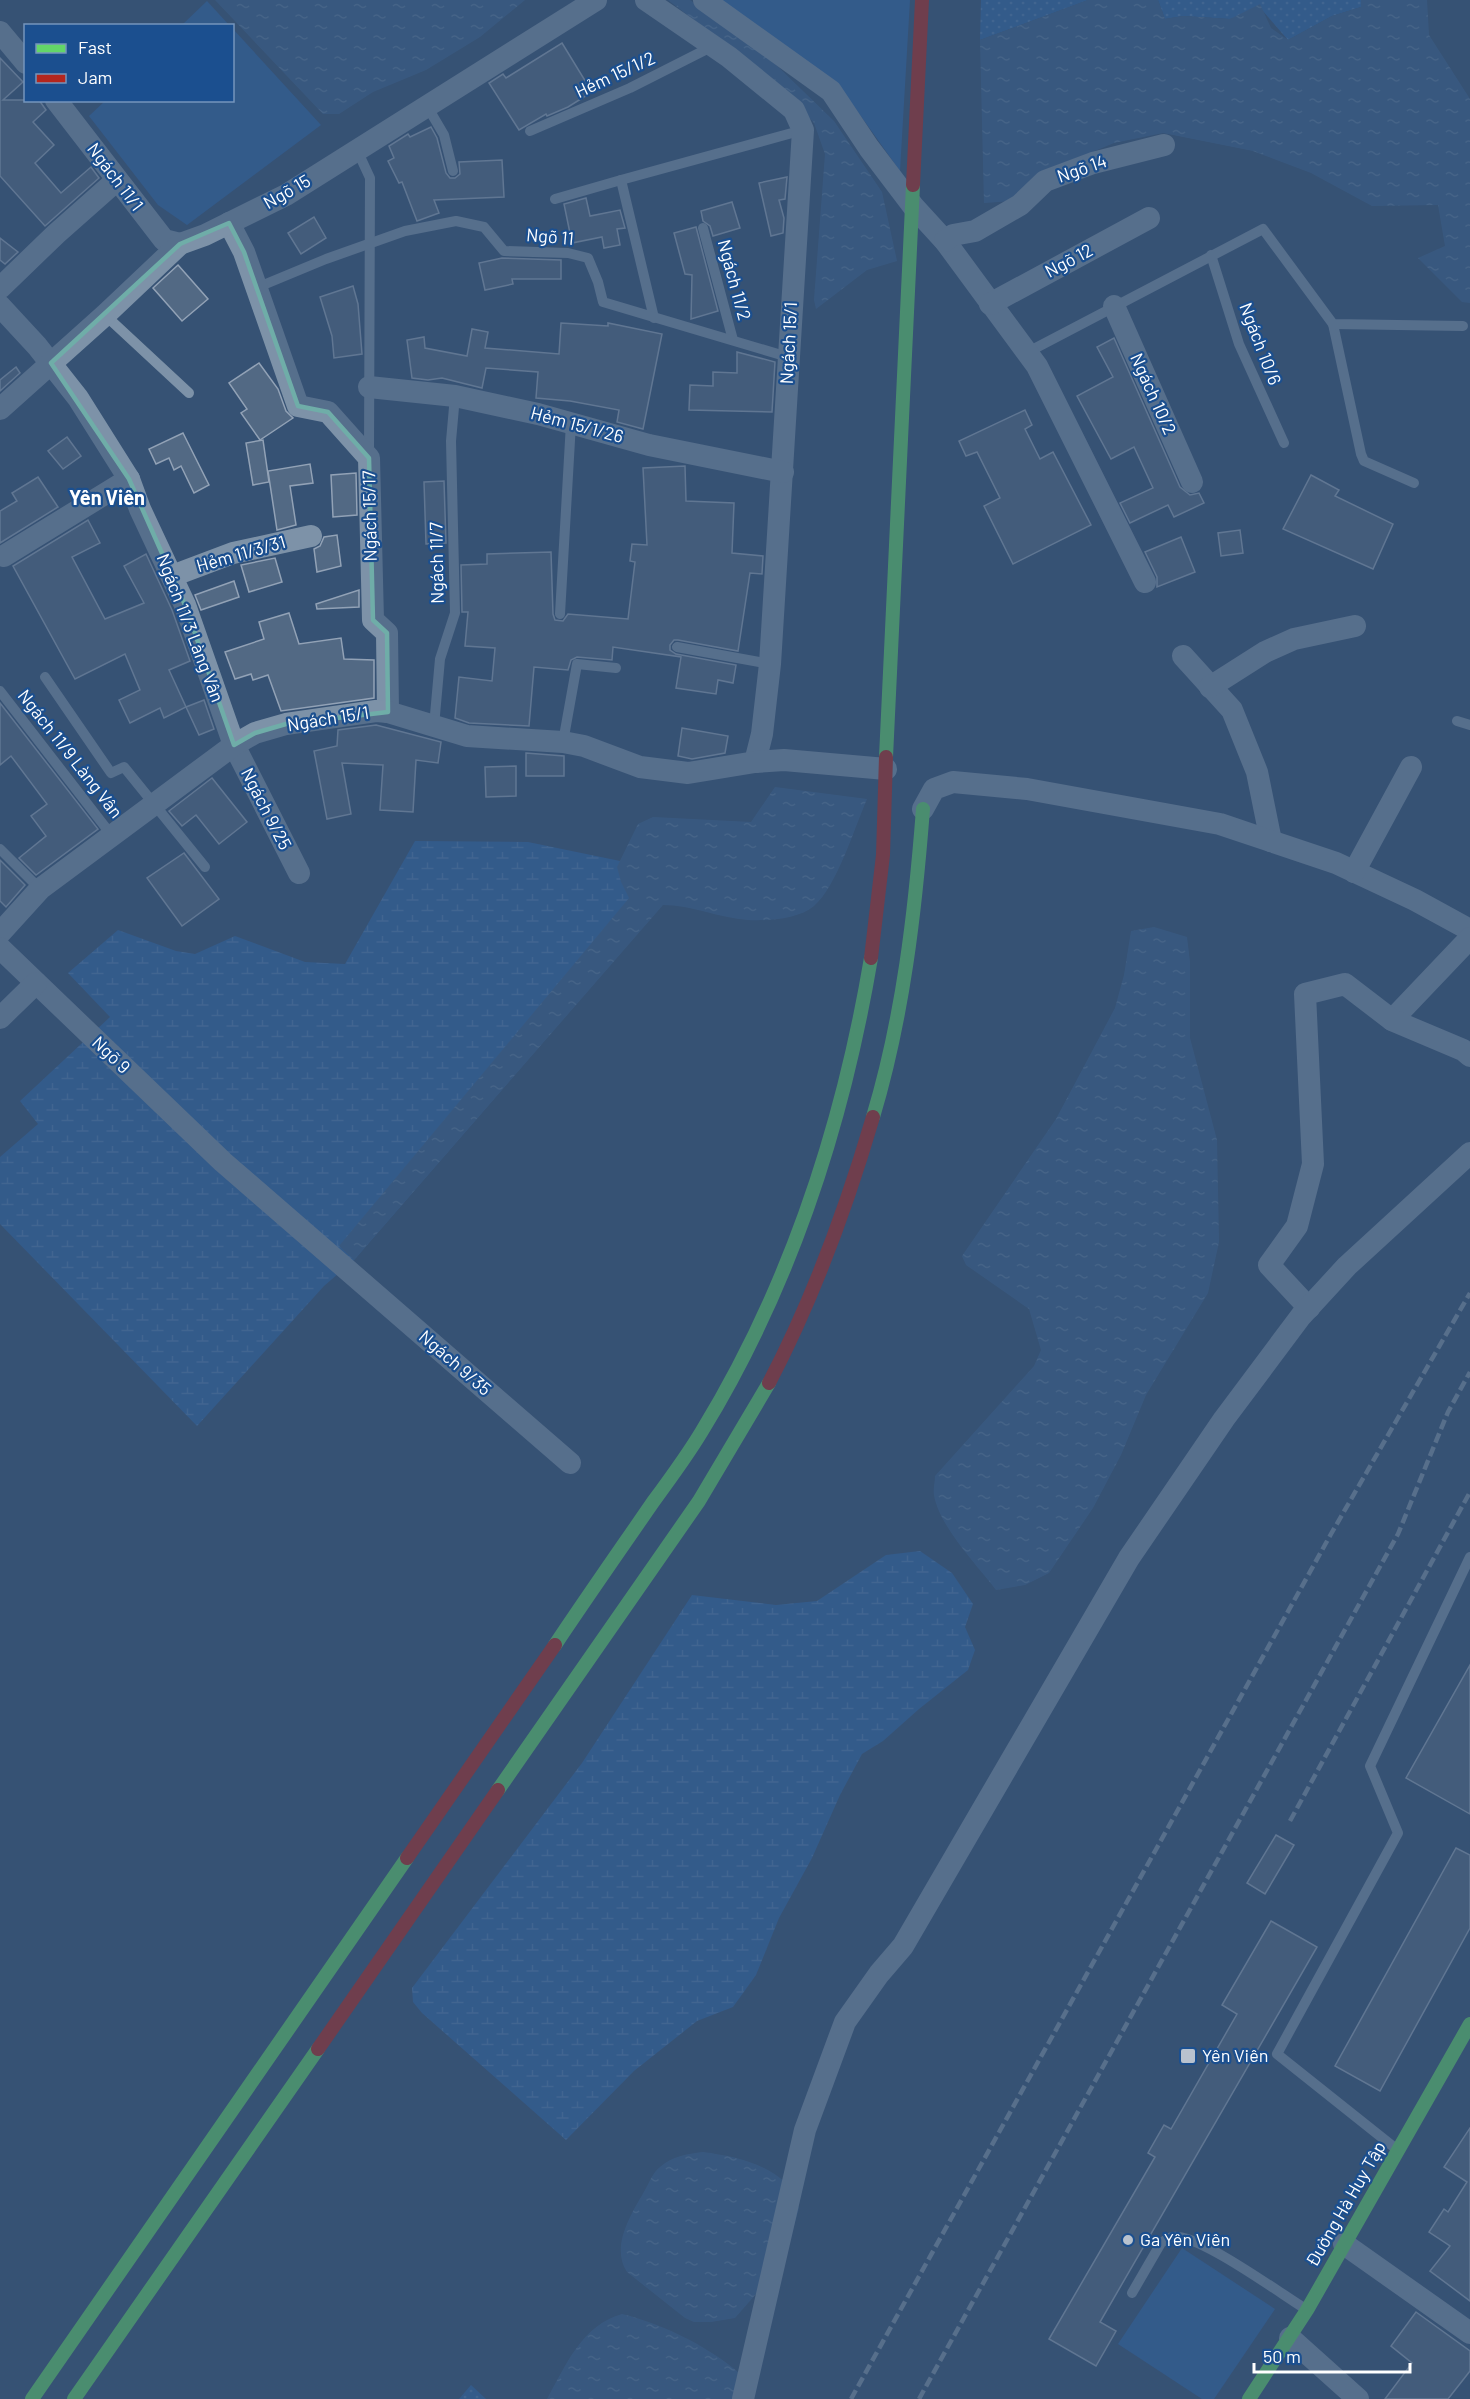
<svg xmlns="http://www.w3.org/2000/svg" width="1470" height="2399" font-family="Barlow,sans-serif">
<defs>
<pattern id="wetland-marsh" width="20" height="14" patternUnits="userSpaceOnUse" patternTransform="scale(1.5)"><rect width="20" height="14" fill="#2f66a5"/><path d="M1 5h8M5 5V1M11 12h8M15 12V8" fill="none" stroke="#4e7db2"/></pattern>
<pattern id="garden-dots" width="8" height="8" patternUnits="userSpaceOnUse" patternTransform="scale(1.5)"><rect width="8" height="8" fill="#2f66a5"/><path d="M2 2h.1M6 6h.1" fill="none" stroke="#4e7db2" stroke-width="1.8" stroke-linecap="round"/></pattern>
<pattern id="water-ripples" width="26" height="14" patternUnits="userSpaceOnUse" patternTransform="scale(1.5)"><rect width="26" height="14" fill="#3b618d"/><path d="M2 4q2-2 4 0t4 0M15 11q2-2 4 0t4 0" fill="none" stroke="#58799e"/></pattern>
</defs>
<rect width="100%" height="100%" fill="#365274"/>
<g fill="#2f66a5">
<path d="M719 0H910L900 171 838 84Z"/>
<path d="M207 1 229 25H182Z"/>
<path d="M233 29 321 125 187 225 158 205 89 116 105 101 232 100Z"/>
<path d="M1182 2248 1275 2309 1214 2399H1202L1118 2344Z"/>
</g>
<g fill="url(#wetland-marsh)">
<path d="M415 841 528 842 688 875 354 1260 324 1286 197 1426 0 1224V1157L38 1124 20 1101 110 1017 68 973 118 930 176 951 195 954 235 936 305 962 345 964Z"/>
<path d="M920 1551 952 1573 973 1604 965 1627 975 1650 968 1670 919 1709 883 1741 862 1754 840 1795 812 1858 779 1918 756 1975 733 2007 697 2021 634 2071 566 2140 422 2013 413 2002 412 1988 582 1763 692 1595 776 1605 817 1601 886 1555Z"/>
</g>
<g fill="url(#garden-dots)">
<path d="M981 0H1088L980 40Z"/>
<path d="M1158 0H1361V7L1332 16 1288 40 1262 10 1230 19 1183 16 1165 19Z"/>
<path d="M471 2385 486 2399H459Z"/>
</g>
<g fill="url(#water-ripples)">
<path d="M215 0H525L480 37 426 70 373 92 339 114H323Z"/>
<path d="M668 0H690L771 60 834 121 882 192 897 261 867 270 816 309 814 300 825 154 814 123 789 96 745 59Z"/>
<path d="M1088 0H1158L1165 19 1183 16 1230 19 1260 4 1271 28 1288 40 1332 16 1361 7V0H1427L1429 35 1470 99V303L1462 302 1418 258 1445 246 1438 205 1372 206 1311 173 1253 151 1163 133 1114 143 1056 167 1012 201 984 203 980 40Z"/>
<path d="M775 787 867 799C854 829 837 886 814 906 799 919 768 921 748 920 719 918 692 905 663 905L354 1260 339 1246 629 898 621 882 617 867 638 824 653 817 751 822Z"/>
<path d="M1154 927 1187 937 1190 962V1038L1217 1140 1219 1242 1208 1293 1146 1395 1121 1455 1093 1508 1049 1573 1025 1585 996 1590C977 1565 939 1526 934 1495 933 1489 935 1482 935 1476L1034 1366 1041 1350 1029 1309 966 1265 962 1256 1056 1119 1115 1008 1124 975 1131 931Z"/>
<path d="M703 2152C732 2156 763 2162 786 2183 792 2189 795 2201 799 2208L784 2262 735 2318 711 2322H694L685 2318 627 2272C610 2246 632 2213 645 2190 649 2183 653 2172 660 2167 673 2156 686 2154 703 2152Z"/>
<path d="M622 2314C664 2324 714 2349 746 2379L738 2399H547C566 2365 582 2325 622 2314Z"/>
</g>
<g fill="#526984" stroke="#92a2b6" stroke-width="1.5">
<path d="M562 43 592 92 568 107 547 116 546 114 519 130 489 83 503 74 506 78Z"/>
<path d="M0 58 23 82 3 100H39L46 110 33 122 54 145 35 163 61 193 91 167 99 178 45 226 0 176Z"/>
<path d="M431 127 437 138 446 173 450 178H455L460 174 459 162 502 160 504 197 434 200 439 213 417 221 402 182 399 183 388 161 394 158 389 146 408 134 410 137Z"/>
<path d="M787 177 785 199 779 200 784 218 783 233 771 236 759 183Z"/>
<path d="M586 198 590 216 620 210 625 228 617 229 620 245 604 248 602 237 572 243 564 204Z"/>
<path d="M732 202 740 228 713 236 710 226 703 221 701 211Z"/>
<path d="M314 217 326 238 301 254 288 233Z"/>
<path d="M696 227 718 311 691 319 692 275 685 274 674 233Z"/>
<path d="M0 238 18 252 5 264 0 260Z"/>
<path d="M502 258 561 260V279H512L513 284 485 290 479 263Z"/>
<path d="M178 265 208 299 182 321 153 288Z"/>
<path d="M353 286 358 304 362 354 334 358 332 336 320 297Z"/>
<path d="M561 323 608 326V323L662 334 643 429 617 422 619 410 570 401 536 398 538 372 486 368 482 388 442 378 428 380 412 378 407 340 424 337 425 348 467 356 472 329 488 332 485 348 559 354Z"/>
<path d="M1114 338 1180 487 1190 495 1199 493 1204 503 1174 517 1168 505 1130 523 1120 503 1153 488 1134 447 1111 459 1077 396 1113 377 1097 347Z"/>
<path d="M737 352 775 362 772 412 689 410 690 385 713 386V372L737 373Z"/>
<path d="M259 363 278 389 286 411 293 418 260 440 241 413 247 409 229 383Z"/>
<path d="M16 367 20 373 0 391V380Z"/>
<path d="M1025 410 1032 425 1025 429 1040 459 1053 452 1091 525 1013 564 984 506 1000 498 977 452 966 456 959 441Z"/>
<path d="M183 433 209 485 194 493 181 466 174 470 169 458 156 464 149 449Z"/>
<path d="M67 437 81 456 63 469 48 451Z"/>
<path d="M263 440 269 482 253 485 246 443Z"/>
<path d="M310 464 313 483 290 486 296 525 277 530 268 471Z"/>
<path d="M685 466 686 501 734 503 732 553 763 556 762 574 750 573 738 651 678 640H674L670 645V650L676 654 736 665 733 683 718 680 716 694 676 688 681 657 613 647 612 660 577 657 571 660 568 670 534 667 529 726 469 723 455 718 459 677 492 681 495 648 465 646 468 612H462L461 565 487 564V554L551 552 553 614 555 620 563 621 568 614 628 619 635 562 630 561 632 544 647 545 643 468Z"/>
<path d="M356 473 357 515 333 517 331 475Z"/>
<path d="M1311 475 1339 490 1335 496 1393 524 1373 569 1283 529Z"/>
<path d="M38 477 58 507 0 543V511L17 501 12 493Z"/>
<path d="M444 481 446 543 426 544 424 482Z"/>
<path d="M88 520 100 543 72 557 105 619 144 603 124 566 146 554 172 610 190 661 169 670 186 707 164 718 160 708 130 723 119 700 140 690 125 654 75 679 13 566Z"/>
<path d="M1240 530 1243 553 1221 556 1218 533Z"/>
<path d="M337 535 341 566 317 572 314 549 320 546 324 537Z"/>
<path d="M1181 537 1195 572 1157 587V577L1145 552Z"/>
<path d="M275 558 282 582 249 592 241 565Z"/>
<path d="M234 581 239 597 201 610 195 595Z"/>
<path d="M359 590V607L317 609 316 604Z"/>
<path d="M289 613 299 644 341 638 344 659 374 660V698L281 711 268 675 253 680 251 674 235 679 225 652 264 639 259 622Z"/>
<path d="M204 700 214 729 199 735 186 707Z"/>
<path d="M0 703 98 829 36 875 19 858 46 836 31 816 47 804 11 756 0 765Z"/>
<path d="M376 725 441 742 438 763 416 760 413 812 380 810 383 765 342 763 351 814 327 819 314 751 337 746 338 730Z"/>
<path d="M682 728 728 736 725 753 692 759 678 756Z"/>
<path d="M526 753 564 756V776H526Z"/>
<path d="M516 766V796L486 797 485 767Z"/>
<path d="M212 778 247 822 219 844 196 815 182 826 169 811Z"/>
<path d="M184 853 219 899 182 926 147 878Z"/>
<path d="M0 860 25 885 6 907 0 901Z"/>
<path d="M1470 1665V1814L1406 1778Z"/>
<path d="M1276 1835 1294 1845 1265 1894 1247 1883Z"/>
<path d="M1456 1848 1470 1855V1928L1380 2091 1335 2066Z"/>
<path d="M1271 1921 1317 1947 1100 2322 1116 2331 1096 2366 1049 2339 1155 2157 1148 2153 1164 2125 1171 2129 1237 2014 1222 2005Z"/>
<path d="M1470 2128V2301L1430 2271 1450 2246 1429 2232 1444 2209 1448 2212 1467 2182 1444 2167Z"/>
<path d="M1416 2312 1470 2351V2371L1448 2399H1385L1412 2363 1391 2346Z"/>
</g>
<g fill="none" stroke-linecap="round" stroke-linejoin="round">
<g stroke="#7d92a8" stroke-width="10">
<path d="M427 106 444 135 453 171"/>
<path d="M530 131 630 88 713 46"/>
<path d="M357 150 370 178 369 453"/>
<path d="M621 180 803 130"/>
<path d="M555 199 621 180 654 318"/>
<path d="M703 228 733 340"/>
<path d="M1211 255 1239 344 1284 443"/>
<path d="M256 288 326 259 405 231 456 221 484 227 504 251 568 253 588 258 598 282 603 302 788 357"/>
<path d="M105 315 189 393"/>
<path d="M1333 324 1361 454 1364 461 1414 483"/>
<path d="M1028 352 1263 229 1333 324 1463 326"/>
<path d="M560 614 571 423"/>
<path d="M677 647 770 664"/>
<path d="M45 677 111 773 124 767 205 867"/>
<path d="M0 691 113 837"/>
<path d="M1457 721 1470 725"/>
<path d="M434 726 440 659 455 613 451 441 455 396"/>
<path d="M563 742 577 664 616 668"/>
<path d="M0 849 40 889"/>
<path d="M1395 2148 1277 2054 1398 1833 1370 1766 1470 1557"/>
<path d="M1132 2293 1161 2243C1167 2239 1171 2236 1178 2237 1205 2239 1277 2291 1304 2308"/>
</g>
<g stroke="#7d92a8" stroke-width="22">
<path d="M646 0 729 57 794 110 803 130 770 664 762 734 755 762"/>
<path d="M704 0 831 91 869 148 913 206 945 241 1037 366 1145 582"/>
<path d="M0 32 26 63"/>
<path d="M56 100 164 240 180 244"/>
<path d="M229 223 244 252 298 406 328 412 369 458 373 620 387 633 388 712"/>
<path d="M945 241 953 235 975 231 1020 205 1045 181 1093 163 1164 145"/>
<path d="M0 288 56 234 117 180"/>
<path d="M990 304 1149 218"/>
<path d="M0 306 37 346 78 398 129 479 140 509 185 605 234 745 299 873"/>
<path d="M1114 306 1192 482"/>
<path d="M369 387 455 396 538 414 649 445 783 472"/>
<path d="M0 409 105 315 180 244 205 235 286 195 596 0"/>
<path d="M4 556 129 479"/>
<path d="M172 576 233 553 311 536"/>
<path d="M1183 656 1232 710 1257 772 1271 841"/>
<path d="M1210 687 1265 652 1294 639 1355 626"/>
<path d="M923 809 934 789 953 782 1027 789 1220 824 1336 863 1415 900 1470 930"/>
<path d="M1354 872 1411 767"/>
<path d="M0 933 40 889 234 745 255 733 286 724 376 711 388 712 467 736 563 742 584 746 640 767 688 773 755 762 784 760 886 769"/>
<path d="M0 948 223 1162 570 1463"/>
<path d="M0 1018 36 983"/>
<path d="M1392 1020 1470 938"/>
<path d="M1309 1308 1269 1265 1297 1226 1313 1164 1305 994 1345 984 1392 1020 1463 1050 1470 1056"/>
<path d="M1344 2244 1470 2333"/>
<path d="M1290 2338 1358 2399"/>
<path d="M743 2399 805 2130 845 2022 879 1974 903 1946 1129 1558 1224 1419 1301 1316 1347 1266 1470 1153"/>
</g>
<g stroke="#63d668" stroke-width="14">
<path d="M886 757 913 185"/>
<path d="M873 1117C903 1017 915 913 923 809"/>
<path d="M555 1645C587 1597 620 1550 653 1502 670 1479 687 1456 702 1431 790 1287 843 1124 871 958"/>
<path d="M498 1790 699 1501 769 1383"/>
<path d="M32 2399 407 1858"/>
<path d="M74 2399 318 2049"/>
<path d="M1249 2399 1307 2310 1470 2024"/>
</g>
<g stroke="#b3261e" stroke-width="14">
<path d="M913 185 922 0"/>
<path d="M871 958 883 855 886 757"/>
<path d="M769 1383C813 1299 846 1209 873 1117"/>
<path d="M407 1858 555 1645"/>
<path d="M318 2049 498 1790"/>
</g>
<g stroke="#7e92a7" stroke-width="4.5" stroke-dasharray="10 4.5" stroke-linecap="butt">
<path d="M1290 1821 1470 1492"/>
<path d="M851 2399 1331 1534 1470 1293"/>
<path d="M919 2399 1398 1534 1448 1412 1470 1372"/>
</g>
</g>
<path d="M0 0H1470V2399H0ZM229 223 244 252 298 406 328 412 369 458 373 620 387 633 388 712 286 724 255 733 234 745 185 605 129 479 51 363 180 244Z" fill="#365274" fill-opacity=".55" fill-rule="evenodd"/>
<path fill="none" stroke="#6fada8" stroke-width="4.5" stroke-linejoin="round" d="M229 223 244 252 298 406 328 412 369 458 373 620 387 633 388 712 286 724 255 733 234 745 185 605 129 479 51 363 180 244Z"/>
<g fill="#b9c2ce" stroke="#1b4f8f" stroke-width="2">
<rect x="1180" y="2048" width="16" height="16" rx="3"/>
<circle cx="1128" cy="2240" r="6"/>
</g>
<g text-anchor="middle" stroke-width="4.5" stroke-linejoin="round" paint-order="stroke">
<g font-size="18" fill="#fff" stroke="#1b4f8f">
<text transform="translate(615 75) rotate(-25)" y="6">Hẻm 15/1/2</text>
<text transform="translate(1082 169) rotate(-19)" y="6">Ngõ 14</text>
<text transform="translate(115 177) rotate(53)" y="6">Ngách 11/1</text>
<text transform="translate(287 192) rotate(-30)" y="6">Ngõ 15</text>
<text transform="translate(550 237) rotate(5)" y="6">Ngõ 11</text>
<text transform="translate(1069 261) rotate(-28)" y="6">Ngõ 12</text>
<text transform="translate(734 280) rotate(75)" y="6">Ngách 11/2</text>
<text transform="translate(789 343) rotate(-87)" y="6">Ngách 15/1</text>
<text transform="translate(1260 344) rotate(69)" y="6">Ngách 10/6</text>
<text transform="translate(1153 394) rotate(66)" y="6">Ngách 10/2</text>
<text transform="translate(577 425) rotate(15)" y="6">Hẻm 15/1/26</text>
<text transform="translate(370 516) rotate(-91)" y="6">Ngách 15/17</text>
<text transform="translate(241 554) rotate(-16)" y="6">Hẻm 11/3/31</text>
<text transform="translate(437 563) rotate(-91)" y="6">Ngách 11/7</text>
<text transform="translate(190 628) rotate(69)" y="6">Ngách 11/3 Làng Vân</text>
<text transform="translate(328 719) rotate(-9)" y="6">Ngách 15/1</text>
<text transform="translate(70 754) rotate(52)" y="6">Ngách 11/9 Làng Vân</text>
<text transform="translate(266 809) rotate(63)" y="6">Ngách 9/25</text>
<text transform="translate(111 1055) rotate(44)" y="6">Ngõ 9</text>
<text transform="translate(455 1363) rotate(41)" y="6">Ngách 9/35</text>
<text transform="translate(1346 2204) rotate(-60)" y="6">Đường Hà Huy Tập</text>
</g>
<g font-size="18" fill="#fff" stroke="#1b4f8f" text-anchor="start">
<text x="1202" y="2062">Yên Viên</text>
<text x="1140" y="2246">Ga Yên Viên</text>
</g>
<g font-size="20" font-weight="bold" fill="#fff" stroke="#1b4f8f">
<text x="107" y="505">Yên Viên</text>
</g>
</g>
<rect x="24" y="24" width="210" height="78" fill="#1b4f8f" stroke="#7695bc" stroke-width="1.5"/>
<rect x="36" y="44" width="30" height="9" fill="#63d668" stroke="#7695bc" stroke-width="1.5"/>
<text x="78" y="54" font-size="18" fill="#ffffff">Fast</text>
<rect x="36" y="74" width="30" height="9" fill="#b3261e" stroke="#7695bc" stroke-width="1.5"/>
<text x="78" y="84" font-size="18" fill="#ffffff">Jam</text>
<path d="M1254 2363v9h156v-9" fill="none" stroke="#ffffff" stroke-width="3"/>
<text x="1263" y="2363" font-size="18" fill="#ffffff" stroke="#1b4f8f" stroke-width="4.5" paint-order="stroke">50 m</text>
</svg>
